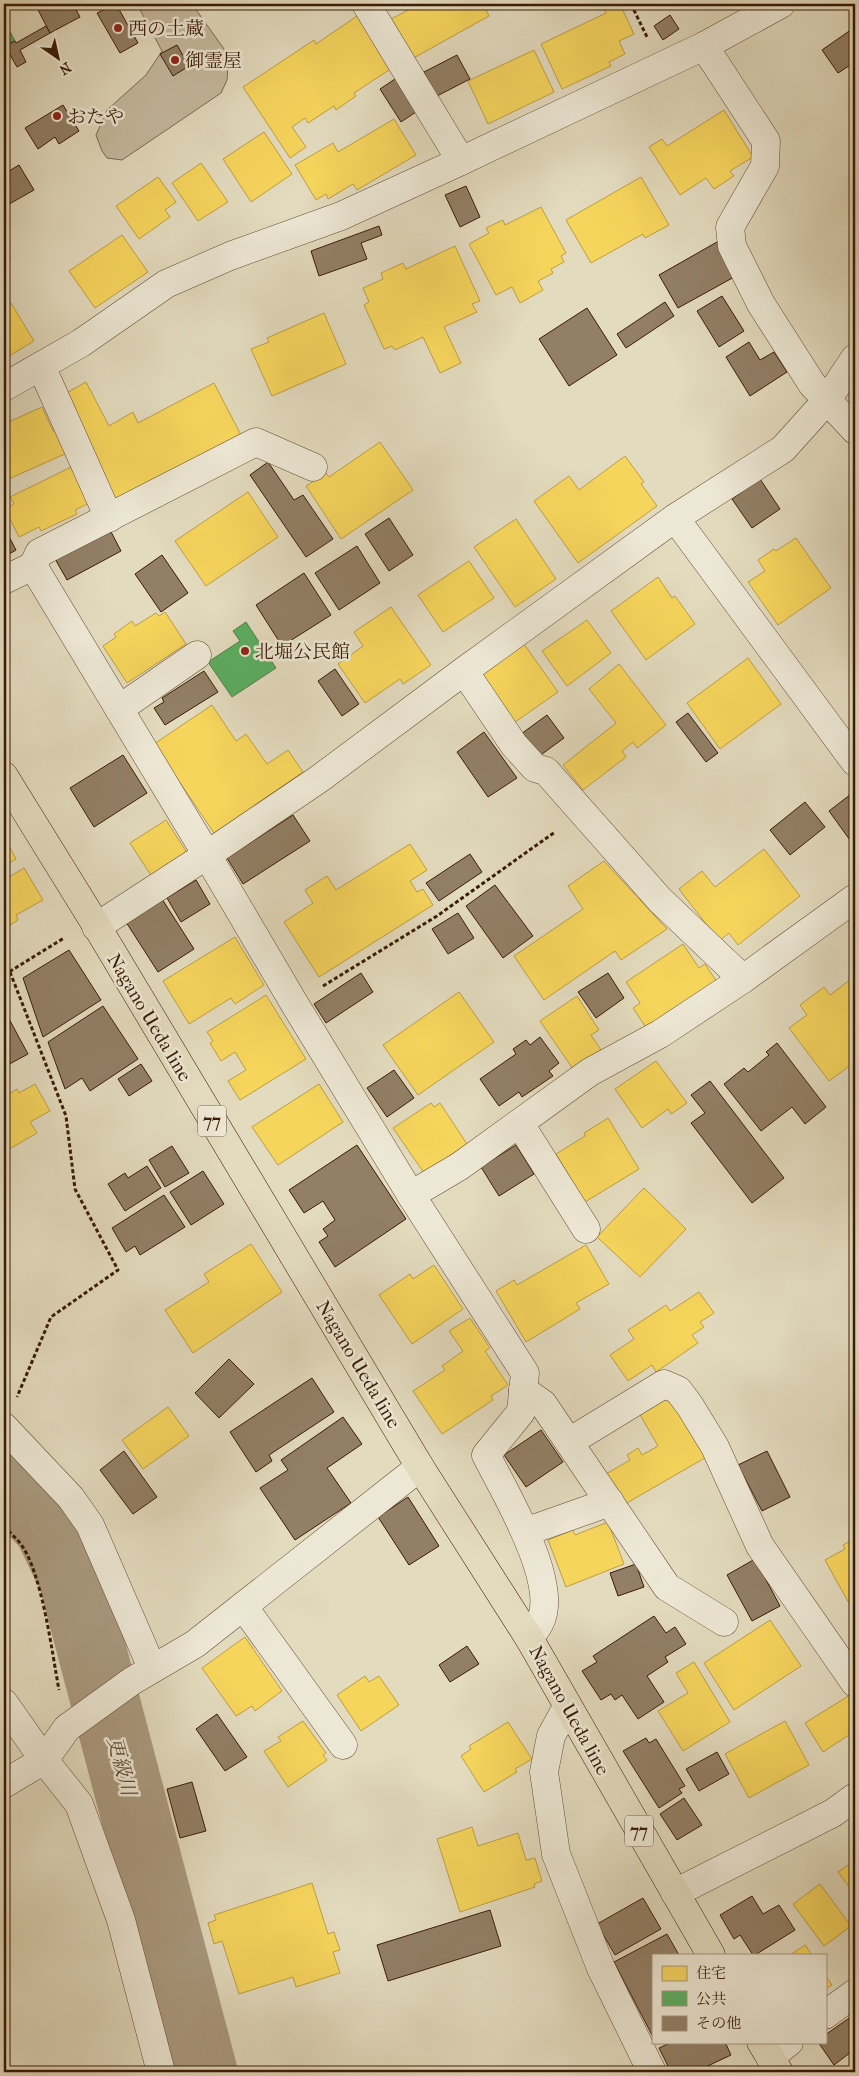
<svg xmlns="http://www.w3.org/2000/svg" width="859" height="2076" font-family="'IM FELL French Canon','Noto Serif JP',serif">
<rect width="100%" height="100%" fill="#e3dbbe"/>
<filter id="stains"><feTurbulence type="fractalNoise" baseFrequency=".004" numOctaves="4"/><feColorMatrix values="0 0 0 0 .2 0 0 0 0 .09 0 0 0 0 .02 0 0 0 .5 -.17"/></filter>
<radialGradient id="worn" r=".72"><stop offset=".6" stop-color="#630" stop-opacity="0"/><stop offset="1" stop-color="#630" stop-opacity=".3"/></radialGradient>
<path fill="#c6ba9f" stroke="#806a52" d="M137 4H192L229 56 227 80 221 93 122 160 107 158 102 151 96 135 107 110 146 75 162 51Z"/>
<g fill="#f6d55c" stroke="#be9d42">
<path d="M420 4H498L486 10 489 16 410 60 389 20Z"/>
<path d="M602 4H620L634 34 619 41 625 54 609 62 611 66 562 89 541 44 606 13Z"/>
<path d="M357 16 392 68 354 93 356 96 336 110 334 106 308 123 305 118 292 127 306 147 290 158 243 87 314 40 316 44Z"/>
<path d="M534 50 554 92 488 124 468 81Z"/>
<path d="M724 110 753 157 730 171 734 176 714 189 706 178 680 195 649 147 662 139 667 146Z"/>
<path d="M394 119 416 155 357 190 353 184 328 199 326 194 316 200 295 165 333 143 338 152Z"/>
<path d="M264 132 292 174 251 202 223 159Z"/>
<path d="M201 163 228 202 198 221 172 183Z"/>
<path d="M158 177 176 202 165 210 170 217 139 239 116 206Z"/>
<path d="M641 177 669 225 645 238 643 234 591 263 566 220Z"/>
<path d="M541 207 566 253 561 256 564 262 551 269 553 273 538 281 543 290 520 303 512 287 496 295 469 244 489 233 486 228 503 220 505 225Z"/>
<path d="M122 235 148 272 95 308 69 271Z"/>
<path d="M455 246 480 301 472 304 477 312 444 327 461 363 440 373 423 337 395 350 392 346 384 349 364 305 369 302 363 288 383 279 381 273 403 263 406 269Z"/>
<path d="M11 303 34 341 4 359V307Z"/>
<path d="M324 313 346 364 272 396 251 349 269 342 267 338Z"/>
<path d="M86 382 109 426 133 412 138 423 214 383 241 435 112 502 61 396Z"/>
<path d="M42 407 53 431 57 430 67 453 4 481V424Z"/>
<path d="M380 442 413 490 341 539 306 486 326 473 329 477Z"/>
<path d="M625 456 644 482 641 484 657 506 578 563 534 501 569 476 579 490Z"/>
<path d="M71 467 89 503 75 510 77 514 41 531 39 527 19 537 5 509 14 504 10 497Z"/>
<path d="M248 492 278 537 206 586 175 541Z"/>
<path d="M516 519 556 579 515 607 474 547Z"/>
<path d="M796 538 831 588 778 625 748 582 765 571 758 560 774 549 776 551Z"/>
<path d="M469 561 494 598 443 632 418 595Z"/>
<path d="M658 577 672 598 675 596 695 624 646 660 611 611Z"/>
<path d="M391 607 431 665 403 684 400 679 365 703 338 664 363 646 354 632Z"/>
<path d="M165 612 186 644 127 683 103 646 116 637 114 634 132 621 135 626 156 613 159 616Z"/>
<path d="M587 620 611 653 567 686 542 651Z"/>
<path d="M524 644 558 692 515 722 481 675Z"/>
<path d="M748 658 781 704 720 749 687 703Z"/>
<path d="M619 664 666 725 637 748 633 742 622 751 626 757 583 790 563 765 616 723 589 689Z"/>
<path d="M212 705 236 741 246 734 267 764 288 750 303 772 214 833 154 744Z"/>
<path d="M166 820 189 856 154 880 130 843Z"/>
<path d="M4 836 16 859 4 866Z"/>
<path d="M410 844 427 870 410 881 417 892 423 889 433 905 319 977 284 922 313 903 305 890 327 876 336 890Z"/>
<path d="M764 849 800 896 738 945 729 933 719 941 679 889 702 871 715 887Z"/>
<path d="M604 861 667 929 621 960 615 951 544 1000 514 956 583 909 568 886Z"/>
<path d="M24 868 43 900 16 915 18 920 4 929V880Z"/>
<path d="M235 937 264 985 235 1004 231 998 189 1024 163 981Z"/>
<path d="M683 944 699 968 705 964 717 982 647 1029 633 1008 640 1003 626 982Z"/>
<path d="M855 976V1062L829 1081 789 1028 807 1015 800 1005 824 987 830 995Z"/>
<path d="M459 992 494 1042 418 1095 383 1045Z"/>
<path d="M266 995 306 1059 240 1100 228 1081 246 1070 235 1052 221 1061 210 1043 213 1041 207 1032Z"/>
<path d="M577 996 599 1030 591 1035 601 1050 573 1069 540 1021Z"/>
<path d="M656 1061 687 1103 671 1114 668 1109 642 1128 615 1089Z"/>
<path d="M35 1084 50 1111 30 1122 37 1133 4 1152V1097L17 1089 19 1093Z"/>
<path d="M319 1084 343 1122 278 1165 252 1127Z"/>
<path d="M431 1103 434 1107 440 1103 467 1144 424 1173 393 1128Z"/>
<path d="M608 1118 639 1169 585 1202 556 1154 585 1136 584 1133Z"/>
<path d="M644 1188 686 1229 640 1277 597 1237Z"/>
<path d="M251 1244 282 1292 193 1353 165 1310 209 1282 204 1274Z"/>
<path d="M586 1245 609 1284 576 1303 580 1309 526 1342 496 1291 514 1280 517 1285Z"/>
<path d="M434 1265 463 1309 412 1344 379 1295 410 1274 413 1279Z"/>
<path d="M699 1292 714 1313 700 1322 704 1327 692 1335 698 1343 656 1372 652 1365 628 1381 610 1355 634 1339 628 1330 666 1305 670 1311Z"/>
<path d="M470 1318 490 1348 485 1351 508 1385 491 1396 493 1400 442 1434 413 1391 445 1370 442 1366 463 1351 449 1331Z"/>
<path d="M669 1396 710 1455 625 1504 606 1474 630 1460 627 1455 638 1448 642 1455 658 1446 639 1413Z"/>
<path d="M168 1407 189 1436 143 1469 122 1440Z"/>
<path d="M608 1522 624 1564 566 1587 548 1540 573 1530 575 1535Z"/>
<path d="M855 1538V1602L850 1605 825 1560 845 1549 843 1545Z"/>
<path d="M770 1620 801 1666 734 1710 704 1663Z"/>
<path d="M245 1637 282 1691 255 1711 252 1706 236 1716 202 1668Z"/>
<path d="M694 1662 730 1722 683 1751 658 1711 688 1693 676 1673Z"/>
<path d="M365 1676 369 1682 379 1676 399 1705 361 1731 337 1695Z"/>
<path d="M850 1695 855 1704V1731L823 1752 805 1723Z"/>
<path d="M303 1721 326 1753 323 1755 327 1760 288 1787 264 1751 281 1741 278 1737Z"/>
<path d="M785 1721 809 1765 749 1798 725 1754Z"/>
<path d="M508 1722 532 1759 515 1769 517 1772 484 1792 461 1756 471 1749 469 1746Z"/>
<path d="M472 1827 478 1846 518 1833 526 1860 535 1858 542 1881 534 1884 535 1887 460 1912 437 1839Z"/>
<path d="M855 1860V1895L838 1872Z"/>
<path d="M312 1883 328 1934 334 1932 340 1950 333 1952 340 1973 296 1987 293 1977 239 1994 222 1941 214 1944 208 1923 216 1920 214 1915Z"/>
<path d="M820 1884 851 1926 824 1946 793 1904Z"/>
<path d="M805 1945 812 1955H790Z"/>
<path d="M825 1975 832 1985 825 1989Z"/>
</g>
<g fill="#5aae61" stroke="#508245">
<path d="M4 20 15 41 4 46Z"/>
<path d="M246 622 276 668 232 697 208 662 240 641 233 631Z"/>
</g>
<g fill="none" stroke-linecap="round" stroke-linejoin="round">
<path stroke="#aa9a7f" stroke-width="69" d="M4 1479 48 1527 73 1579 203 2072"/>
</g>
<g fill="#927f65" stroke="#3a1b05">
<path d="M35 4H73L80 17 50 33Z"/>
<path d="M116 4 138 43 120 53 97 13Z"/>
<path d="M670 15 679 29 663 40 654 26Z"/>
<path d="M46 26 50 33 20 50 26 62 17 67 5 46 15 41 16 43Z"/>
<path d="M855 27V62L838 73 822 50Z"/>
<path d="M177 45 189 66 173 76 160 54Z"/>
<path d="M457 55 470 79 437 96 424 72Z"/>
<path d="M398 77 419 110 401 122 380 89Z"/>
<path d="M63 105 79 131 59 144 55 137 38 149 25 128Z"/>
<path d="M19 165 34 190 4 207V174Z"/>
<path d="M466 186 480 217 460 227 445 195Z"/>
<path d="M379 226 382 235 361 243 367 259 319 276 311 251Z"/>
<path d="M717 242 736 276 678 308 659 275Z"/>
<path d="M722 296 744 331 719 347 697 311Z"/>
<path d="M665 302 674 316 626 348 617 334Z"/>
<path d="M587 308 617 355 569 386 539 339Z"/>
<path d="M749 342 760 360 774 352 787 372 750 396 726 357Z"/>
<path d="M268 462 294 500 303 495 333 539 306 557 250 475Z"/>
<path d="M760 479 780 509 752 528 732 499Z"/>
<path d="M389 518 413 555 389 571 365 534Z"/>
<path d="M4 527 16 550 4 557Z"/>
<path d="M109 528 121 551 67 580 54 557Z"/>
<path d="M357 546 380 583 339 610 315 573Z"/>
<path d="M162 555 188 593 161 612 135 574Z"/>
<path d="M304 573 331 615 282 646 256 605Z"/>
<path d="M335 669 359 704 342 716 318 681Z"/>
<path d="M204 671 218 692 165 725 154 708 164 702 162 698Z"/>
<path d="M688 713 718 753 706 762 676 722Z"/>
<path d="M547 715 564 738 538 757 521 734Z"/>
<path d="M484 732 517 778 488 797 457 752Z"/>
<path d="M123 755 147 793 94 827 70 788Z"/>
<path d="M855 791V847L829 811Z"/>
<path d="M805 802 825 827 790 855 770 830Z"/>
<path d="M293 815 310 841 243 884 227 858Z"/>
<path d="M470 854 482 872 439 901 426 883Z"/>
<path d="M196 880 210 904 181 922 167 898Z"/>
<path d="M495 885 533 936 503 958 466 906Z"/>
<path d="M162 899 194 949 158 972 126 922Z"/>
<path d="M458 913 474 938 448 954 432 929Z"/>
<path d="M69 950 101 1000 43 1037 23 978Z"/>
<path d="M361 973 373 992 326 1023 314 1004Z"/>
<path d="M608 973 624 998 596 1018 578 992Z"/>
<path d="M103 1006 138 1059 90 1091 82 1078 65 1089 48 1042Z"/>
<path d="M8 1017 28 1054 4 1067V1019Z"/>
<path d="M540 1037 559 1063 549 1071 553 1076 522 1097 519 1092 499 1106 480 1079 516 1054 513 1049 526 1040 530 1045Z"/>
<path d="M777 1043 826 1107 805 1124 792 1107 761 1131 724 1084 744 1068 748 1072 769 1055 766 1052Z"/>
<path d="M141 1064 152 1081 129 1096 118 1079Z"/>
<path d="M394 1070 414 1098 387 1117 367 1088Z"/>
<path d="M710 1081 784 1178 752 1203 691 1123 705 1113 691 1095Z"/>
<path d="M357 1145 406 1219 335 1267 319 1242 328 1236 323 1229 335 1220 323 1201 304 1213 289 1190Z"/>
<path d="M516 1145 534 1174 499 1196 481 1167Z"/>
<path d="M172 1146 189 1173 165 1187 149 1160Z"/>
<path d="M147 1166 161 1188 125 1211 108 1184 125 1173 128 1178Z"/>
<path d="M203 1171 224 1204 191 1225 170 1192Z"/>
<path d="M164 1195 185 1227 140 1255 135 1246 126 1252 112 1228Z"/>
<path d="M229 1359 254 1384 219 1418 195 1393Z"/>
<path d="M312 1378 334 1412 269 1455 272 1461 256 1472 230 1432Z"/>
<path d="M343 1417 362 1444 327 1468 351 1503 295 1540 260 1488 288 1470 281 1460Z"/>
<path d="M541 1430 563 1462 526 1487 504 1455Z"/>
<path d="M124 1451 157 1497 133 1514 100 1470Z"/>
<path d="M767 1451 790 1497 762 1511 738 1465Z"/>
<path d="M408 1497 439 1546 409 1565 378 1517Z"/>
<path d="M755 1559 780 1606 752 1621 727 1575Z"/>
<path d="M636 1564 644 1587 618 1596 610 1573Z"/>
<path d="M654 1616 666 1633 675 1627 686 1644 665 1657 668 1662 647 1676 664 1702 638 1719 622 1695 615 1700 611 1694 601 1700 582 1671 597 1662 593 1656Z"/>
<path d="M467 1646 479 1664 450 1682 439 1665Z"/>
<path d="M217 1714 247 1757 225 1771 196 1729Z"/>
<path d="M646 1738 649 1743 656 1739 685 1786 679 1789 682 1793 659 1808 623 1751Z"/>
<path d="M717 1752 729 1774 699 1791 686 1769Z"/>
<path d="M192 1782 206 1831 180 1838 167 1789Z"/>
<path d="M684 1798 702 1825 677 1840 660 1814Z"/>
<path d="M752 1896 763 1914 779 1905 795 1930 755 1955H753L740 1935 734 1939 720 1915Z"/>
<path d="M643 1898 661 1929 615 1955 597 1924Z"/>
<path d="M490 1910 501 1946 388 1981 377 1945Z"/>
<path d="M667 1934 679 1955H653V2037L614 1962Z"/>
<path d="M855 2014V2049L834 2065 818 2042H825V2035Z"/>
<path d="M672 2042H725L731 2055 695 2072H671L659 2048Z"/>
</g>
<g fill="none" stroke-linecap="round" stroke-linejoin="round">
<defs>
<g id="minor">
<path d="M366 4 461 161"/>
<path d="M704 46 766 141 765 166 730 227 732 246 761 304 812 384 855 430"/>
<path d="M41 366 109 518"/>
<path d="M4 387 81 343 166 284 230 256 341 216 461 161 704 46 781 4"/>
<path d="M675 518 855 762"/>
<path d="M33 566 39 553 256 442 313 467"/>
<path d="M4 580 33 566 207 855 294 1003 411 1195 525 1373 521 1412 486 1455C504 1491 560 1583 540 1622 538 1628 532 1633 529 1638"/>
<path d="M464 671 514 745 535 768 546 771 660 900 743 979"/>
<path d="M119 709 197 655"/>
<path d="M96 927 207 855 319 779 464 671 675 518 783 449 827 400 855 358"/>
<path d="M520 1124 586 1229"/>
<path d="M411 1195 460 1166 590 1072 660 1034 743 979 855 898"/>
<path d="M523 1390 543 1404 667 1587 724 1622"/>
<path d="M4 1427 71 1498 90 1525 152 1668"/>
<path d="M569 1442 664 1384 678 1390 690 1406 715 1447 760 1546 855 1683"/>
<path d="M525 1532 610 1502"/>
<path d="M243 1606 343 1745"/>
<path d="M4 1703 44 1760 79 1804 121 1920 161 2072"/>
<path d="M567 1707 551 1736 544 1772 556 1854 601 1968 652 2072"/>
<path d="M4 1784 44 1760 67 1728 132 1681 195 1644 420 1467"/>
<path d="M675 1893 833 1813 855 1797"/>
<path d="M825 2015 855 1993"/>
<path d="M770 2057 789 2042"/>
</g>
<g id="major">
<path d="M4 776 93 920 420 1467 529 1638 711 1955"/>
<path d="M761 2042 779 2072"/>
</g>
</defs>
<use href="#minor" stroke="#644b33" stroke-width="29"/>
<use href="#major" stroke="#3a1b05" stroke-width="29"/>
<g stroke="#3a1b05" stroke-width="3" stroke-dasharray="4 2.5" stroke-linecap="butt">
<path d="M631 4 647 37"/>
<path d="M10 972 66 1116 75 1189 118 1270 51 1317 17 1397"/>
<path d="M4 975 64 938"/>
<path d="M323 986 437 916 555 832"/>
<path d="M4 1526C9 1532 15 1537 20 1543 42 1571 52 1653 59 1690"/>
</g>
<use href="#minor" stroke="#ede8d5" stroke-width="28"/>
<use href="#major" stroke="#e3dbbe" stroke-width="28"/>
</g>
<g fill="#8f2418" stroke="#ede8d5" stroke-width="2">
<circle cx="118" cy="28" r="5"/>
<circle cx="175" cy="60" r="5"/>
<circle cx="57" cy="116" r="5"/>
<circle cx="245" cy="651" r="5"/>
</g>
<g text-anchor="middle" stroke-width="5" stroke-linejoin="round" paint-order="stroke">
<g fill="#ede8d5" stroke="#705843" stroke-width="1">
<rect x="198" y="1105.5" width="28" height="31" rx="4"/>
<rect x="625" y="1815.5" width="28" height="31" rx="4"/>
</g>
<g font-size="18" font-weight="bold" fill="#3a1b05">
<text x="212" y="1127">77</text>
<text x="639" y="1837">77</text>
</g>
<g font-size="19" fill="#3a1b05" stroke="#ede8d5" text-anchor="start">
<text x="128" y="35">西の土蔵</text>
<text x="185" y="67">御霊屋</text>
<text x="67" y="123">おたや</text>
<text x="255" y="658">北堀公民館</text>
</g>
<g font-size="19" fill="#3a1b05" stroke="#ede8d5">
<text transform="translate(150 1017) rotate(59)" y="7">Nagano Ueda line</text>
<text transform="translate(359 1364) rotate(59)" y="7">Nagano Ueda line</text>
<text transform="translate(570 1710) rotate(61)" y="7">Nagano Ueda line</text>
</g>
<g font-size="20" font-style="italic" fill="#614730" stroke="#ede8d5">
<text transform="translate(122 1766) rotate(75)" y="7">更級川</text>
</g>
</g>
<rect width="859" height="2076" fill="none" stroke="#e3dbbe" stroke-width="20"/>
<rect x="5" y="5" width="849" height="2066" fill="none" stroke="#3a1b05" stroke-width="2.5"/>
<rect x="10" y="10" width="839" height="2056" fill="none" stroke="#3a1b05"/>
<rect x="652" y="1954" width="175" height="90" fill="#ede8d5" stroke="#a59682"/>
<rect x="662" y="1966" width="25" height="15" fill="#f6d55c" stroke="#a59682"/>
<text x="696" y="1978" font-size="15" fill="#3a1b05">住宅</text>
<rect x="662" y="1991" width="25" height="15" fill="#5aae61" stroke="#a59682"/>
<text x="696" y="2004" font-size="15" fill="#3a1b05">公共</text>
<rect x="662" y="2016" width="25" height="15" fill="#927f65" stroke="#a59682"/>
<text x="696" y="2028" font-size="15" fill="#3a1b05">その他</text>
<g transform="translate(58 58) rotate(146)" stroke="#ede8d5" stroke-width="4" paint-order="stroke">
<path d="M0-4L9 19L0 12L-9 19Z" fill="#3a1b05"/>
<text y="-8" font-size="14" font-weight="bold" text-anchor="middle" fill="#3a1b05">N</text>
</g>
<rect width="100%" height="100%" filter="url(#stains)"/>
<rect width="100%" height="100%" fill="url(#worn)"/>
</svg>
